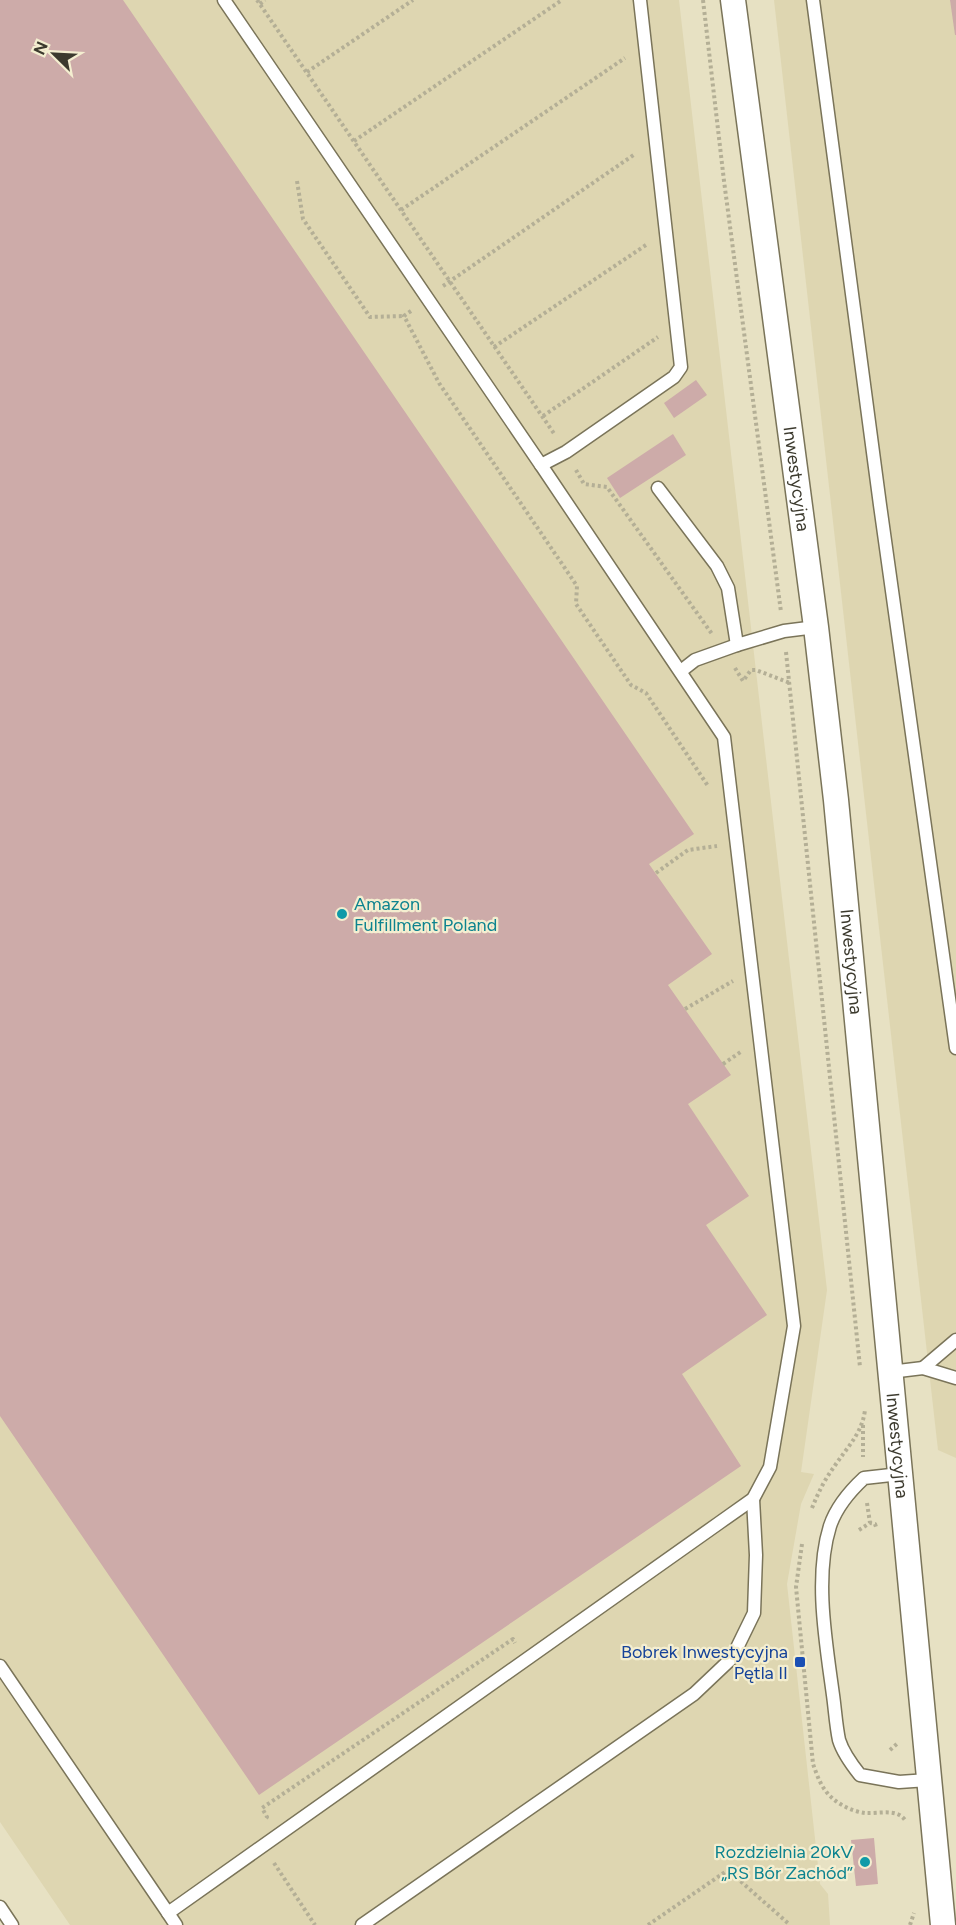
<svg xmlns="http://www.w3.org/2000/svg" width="956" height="1925" font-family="Figtree,sans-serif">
<rect width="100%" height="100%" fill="#e7e1c3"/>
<g fill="#ded6b1">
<path d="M0 0H679L827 1290 801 1472 814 1474 801 1504 787 1584 820 1884 828 1894 830 1925H70L0 1822Z"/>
<path d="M774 0H956V1458L938 1450Z"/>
</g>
<g fill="#cdaba9">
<path d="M0 0H123L694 834 649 864 712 954 668 985 731 1075 688 1104 749 1196 706 1225 767 1315 682 1374 741 1466 259 1795 0 1416Z"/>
<path d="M950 0H956V35H955Z"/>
<path d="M696 380 707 395 674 418 664 403Z"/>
<path d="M673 434 686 455 620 498 607 478Z"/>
<path d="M874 1838 878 1884 856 1886 851 1840Z"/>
</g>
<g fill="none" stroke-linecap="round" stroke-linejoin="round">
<defs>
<g id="lane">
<path d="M224 0 541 465 566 452 674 377 681 367 640 0"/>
<path d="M813 0 880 505 956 1048"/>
<path d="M658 488 717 566 728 588 737 645"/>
<path d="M681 671 695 660 737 645 784 631 816 627"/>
<path d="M923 1368 956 1340"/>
<path d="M890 1372 923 1368 956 1378"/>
<path d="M900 1474 864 1478C850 1491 836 1508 830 1526 814 1577 826 1643 833 1695 835 1709 836 1726 839 1740 843 1753 852 1765 860 1775L899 1782 928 1780"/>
<path d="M0 1666 168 1913 719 1523 753 1499 770 1467 794 1326 724 737 541 465"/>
<path d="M0 1907 12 1925"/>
<path d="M168 1913 176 1925"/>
<path d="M362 1925 694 1694 732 1658 754 1613 756 1555 753 1499"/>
</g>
<g id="street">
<path id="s1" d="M733 0 816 627 836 800 943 1925"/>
</g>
</defs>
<use href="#lane" stroke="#7a7459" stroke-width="15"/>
<use href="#street" stroke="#7a7459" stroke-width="27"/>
<g stroke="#b4af96" stroke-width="4" stroke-dasharray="3 3" stroke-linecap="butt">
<path d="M257 0 555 435"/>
<path d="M703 0 724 181 781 612"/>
<path d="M260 4 265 0"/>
<path d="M307 72 413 0"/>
<path d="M354 141 562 0"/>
<path d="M297 181 303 219 370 317 404 316"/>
<path d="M401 210 625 58"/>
<path d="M443 286 635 154"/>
<path d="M411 311 404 316 439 383 577 586 576 604 631 685 646 693 708 786"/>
<path d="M494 347 646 245"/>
<path d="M543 416 658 337"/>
<path d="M576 470 584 484 607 487 712 634"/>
<path d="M786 652 860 1367"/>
<path d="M735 668 743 681 751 670H756L790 683"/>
<path d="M656 873 688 850 717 846"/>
<path d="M685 1009 733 981"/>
<path d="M723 1064 742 1051"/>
<path d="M863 1425V1457"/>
<path d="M867 1503 870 1523"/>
<path d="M812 1508C818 1493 825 1479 834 1467 847 1447 862 1434 865 1410"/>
<path d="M859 1530 870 1523 875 1524 876 1527"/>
<path d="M802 1544 796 1587 813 1764C816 1772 819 1782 825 1790 833 1802 850 1811 865 1813 878 1814 897 1808 905 1820"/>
<path d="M890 1750 898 1743"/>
<path d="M266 1818 267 1817 262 1808 513 1639 515 1643"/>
<path d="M274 1863 315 1925"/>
<path d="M648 1925 728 1870 790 1925"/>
<path d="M910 1925 914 1913"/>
</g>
<use href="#lane" stroke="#fff" stroke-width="12"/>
<use href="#street" stroke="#fff" stroke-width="24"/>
</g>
<g fill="#0f9aa8" stroke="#f4eed0" stroke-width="2">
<circle cx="342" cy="914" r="6"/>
<circle cx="865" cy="1862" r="6"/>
</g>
<rect fill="#1a4fb4" stroke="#f4eed0" stroke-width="2" x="794" y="1656" width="12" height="12" rx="3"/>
<g text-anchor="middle" stroke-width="4.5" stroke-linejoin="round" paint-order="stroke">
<g font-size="18" fill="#3c3a2e" stroke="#f4eed0">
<text dy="6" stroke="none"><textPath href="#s1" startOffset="483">Inwestycyjna</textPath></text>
<text dy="6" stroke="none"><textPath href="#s1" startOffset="969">Inwestycyjna</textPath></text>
<text dy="6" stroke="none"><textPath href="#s1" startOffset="1455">Inwestycyjna</textPath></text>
</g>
<g font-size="18" fill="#0d838f" stroke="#f4eed0" text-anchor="start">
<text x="354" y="910">Amazon<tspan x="354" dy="21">Fulfillment Poland</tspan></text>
<text x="853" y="1858" text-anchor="end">Rozdzielnia 20kV<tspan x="853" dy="21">„RS Bór Zachód”</tspan></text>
</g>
<g font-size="18" fill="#164399" stroke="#f4eed0" text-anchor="end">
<text x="788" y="1658">Bobrek Inwestycyjna<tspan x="788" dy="21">Pętla II</tspan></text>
</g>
</g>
<g transform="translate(54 54) rotate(294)" stroke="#f4eed0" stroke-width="4.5" paint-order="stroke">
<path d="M0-4.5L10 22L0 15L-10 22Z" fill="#3c3a2e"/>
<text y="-9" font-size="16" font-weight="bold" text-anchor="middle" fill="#3c3a2e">N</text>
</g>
</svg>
